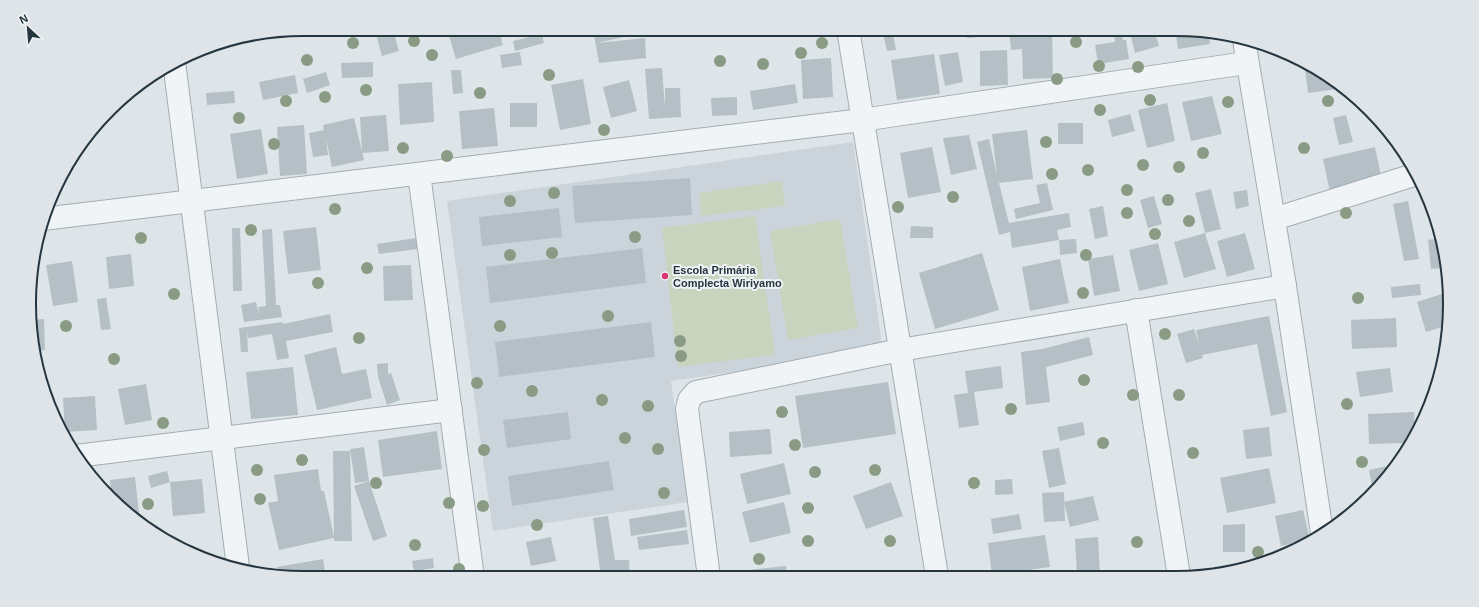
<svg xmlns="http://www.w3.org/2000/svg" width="1479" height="607" font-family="Arial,sans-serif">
<rect width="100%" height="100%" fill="#dee5e9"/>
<path fill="#ccd4db" d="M853 142 883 351 671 381 688 502 493 531 447 201Z"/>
<g fill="#c8d4be">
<path d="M782 181 785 206 701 216 699 193Z"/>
<path d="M755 216 775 355 678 367 662 228Z"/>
<path d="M840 219 858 328 788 340 770 231Z"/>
</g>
<g fill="#b5bfc6">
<path d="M383 29H393L399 51 382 56 375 31Z"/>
<path d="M447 29H498L503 45 456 59Z"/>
<path d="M593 29H641L642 33 597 43 645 38 646 58 599 63Z"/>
<path d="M814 29H831V35L815 37Z"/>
<path d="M882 29H892L896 50 887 51Z"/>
<path d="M966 29H980V37L967 38Z"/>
<path d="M1009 29H1052L1053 78 1023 79 1022 49 1011 50Z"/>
<path d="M1113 29H1121L1123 40H1126L1129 59 1098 64 1095 45 1115 42Z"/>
<path d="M1129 29H1154L1159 46 1135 53Z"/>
<path d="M1175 29 1209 34 1210 44 1178 49Z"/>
<path d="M542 34 544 43 515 51 513 41Z"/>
<path d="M1007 50 1008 85 980 86V51Z"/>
<path d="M520 52 522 65 502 68 500 55Z"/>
<path d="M958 52 963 82 945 86 939 55Z"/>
<path d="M934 54 940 94 897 100 891 60Z"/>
<path d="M831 58 833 97 803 99 801 60Z"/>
<path d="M373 62V77L342 78 341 63Z"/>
<path d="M1304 62 1313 66 1344 88 1308 93Z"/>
<path d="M662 68 665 108V88H680L681 117 649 119 645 69Z"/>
<path d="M451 70H461L463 93 453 94Z"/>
<path d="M326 72 330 85 307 93 303 79Z"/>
<path d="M295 75 298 93 263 100 259 82Z"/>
<path d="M583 79 591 124 560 130 551 85Z"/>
<path d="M629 80 637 111 611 118 603 87Z"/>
<path d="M432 82 434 122 400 125 398 84Z"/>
<path d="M795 84 798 103 753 110 750 91Z"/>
<path d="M234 91 235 103 207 105 206 93Z"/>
<path d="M1212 96 1222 134 1191 141 1182 102Z"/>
<path d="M737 97V115L712 116 711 98Z"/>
<rect x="510" y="103" width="27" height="24"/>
<path d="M1167 103 1175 141 1147 148 1138 110Z"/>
<path d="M494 108 498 146 462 149 459 111Z"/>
<path d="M1130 114 1135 131 1112 137 1108 120Z"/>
<path d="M386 115 389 151 362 153 360 117Z"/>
<path d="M1346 115 1353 142 1339 145 1333 118Z"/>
<path d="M354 118 364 160 332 167 326 139 328 155 313 157 309 133 324 130 323 125Z"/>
<rect x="1058" y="123" width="25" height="21"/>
<path d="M304 125 307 174 280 176 277 127Z"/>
<path d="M261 129 268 174 237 179 230 134Z"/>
<path d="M1027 130 1033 179 999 183 1009 223 1069 213 1071 227 1057 230 1059 240 1076 239 1077 253 1060 255 1059 240 1012 248 1010 232 999 235 977 142 989 139 997 175 992 134Z"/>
<path d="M969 135 977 169 951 175 943 138Z"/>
<path d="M932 147 941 192 908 198 900 153Z"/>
<path d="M1375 147 1383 186 1331 197 1323 159Z"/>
<path d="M690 178 692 215 575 223 572 186Z"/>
<path d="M1047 183 1053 210 1016 219 1014 209 1040 203 1036 185Z"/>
<path d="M1211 189 1221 229 1205 233 1195 193Z"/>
<path d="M1247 190 1249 206 1236 209 1233 192Z"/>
<path d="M1154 196 1162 224 1148 228 1140 200Z"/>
<path d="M1408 201 1419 259 1404 261 1393 204Z"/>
<path d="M1103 206 1108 236 1095 239 1089 209Z"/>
<path d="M559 208 562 237 482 246 479 217Z"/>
<path d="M911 226 933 227V238H910Z"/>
<path d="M316 227 321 270 288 274 283 231Z"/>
<path d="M232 228H240L242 291H233Z"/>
<path d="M272 229 276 305H280L282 317 244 322 241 305 256 302 259 315 258 307 274 305 266 306 262 230Z"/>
<path d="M1205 233 1216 269 1184 278 1174 242Z"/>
<path d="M1245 233 1255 269 1227 277 1217 241Z"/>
<path d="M416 238 418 249 379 254 377 244Z"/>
<path d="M1440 238 1443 268 1431 269 1428 240Z"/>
<path d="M1158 243 1168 284 1139 291 1129 250Z"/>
<path d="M642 248 646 283 490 303 486 267Z"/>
<path d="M982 253 999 310 935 329 919 273Z"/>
<path d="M131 254 134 286 109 289 106 257Z"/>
<path d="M1113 255 1120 291 1094 296 1088 259Z"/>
<path d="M1060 259 1069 303 1030 311 1022 267Z"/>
<path d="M72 261 78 302 53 306 46 265Z"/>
<path d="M411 265 413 300 384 301 383 266Z"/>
<path d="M33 274 36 296 32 297V275Z"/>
<path d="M1420 284 1421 295 1392 298 1391 287Z"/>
<path d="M1442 294 1448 314V325L1426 332 1417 302Z"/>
<path d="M106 298 111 329 101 330 97 299Z"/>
<path d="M330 314 333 332 286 341 289 358 277 360 272 334 248 338 247 330 248 352H241L239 328 283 322V324Z"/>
<path d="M1269 316 1287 412 1271 416 1257 344 1202 355 1203 358 1186 363 1177 334 1194 329 1199 344 1196 330Z"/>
<path d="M1396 318 1397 347 1352 349 1351 320Z"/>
<path d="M44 319 45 350 34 351 33 320Z"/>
<path d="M651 322 655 357 499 377 495 342Z"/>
<path d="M1089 337 1093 355 1046 367 1050 402 1026 405 1021 352 1042 349Z"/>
<path d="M336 347 342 374 366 369 372 398 317 410 304 355Z"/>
<path d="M1446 348 1445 352 1442 362 1439 350Z"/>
<path d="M388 363V374L391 373 400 400 387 405 378 377 377 364Z"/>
<path d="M1001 366 1003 388 974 392 979 425 959 428 954 395 968 393 965 371Z"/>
<path d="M293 367 298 415 251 419 246 372Z"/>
<path d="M1390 368 1393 392 1360 397 1356 372Z"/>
<path d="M888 382 896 434 803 448 795 396Z"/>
<path d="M146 384 152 420 125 425 118 389Z"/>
<path d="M95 396 97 430 65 432 63 398Z"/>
<path d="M568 412 571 439 507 448 503 420Z"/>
<path d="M1414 412 1415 434 1406 451 1404 443 1369 444 1368 414Z"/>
<path d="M1083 422 1085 435 1060 441 1057 427Z"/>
<path d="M1269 427 1272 456 1246 459 1243 430Z"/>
<path d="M770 429 772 454 730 457 729 432Z"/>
<path d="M437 431 442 469 383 477 378 440Z"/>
<path d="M364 447 369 481 355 483 350 449Z"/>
<path d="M1059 448 1066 484 1049 488 1042 451Z"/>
<path d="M333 451H350L352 541H334V538L279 550 268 503 278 501 274 475 318 469 321 491H324L334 537Z"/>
<path d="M609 461 614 490 512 506 508 476Z"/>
<path d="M784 463 791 494 747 504 740 474Z"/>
<path d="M1397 464 1373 491 1369 470Z"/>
<path d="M1269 468 1276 503 1227 513 1220 478Z"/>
<path d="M167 471 170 482 202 479 205 513 173 516 170 482 151 488 148 476Z"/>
<path d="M135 477 140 523 112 498 110 480Z"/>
<path d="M1012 479 1013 494 995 495V480Z"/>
<path d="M369 481 387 536 373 541 354 486Z"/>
<path d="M891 482 903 516 866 529 853 496Z"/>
<path d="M1064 492 1065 521 1044 522 1042 493Z"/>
<path d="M1093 496 1099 520 1070 527 1064 502Z"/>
<path d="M784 502 791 533 750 543 742 512Z"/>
<path d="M684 510 687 527 631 536 629 519Z"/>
<path d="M1303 510 1310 540 1281 546 1275 516Z"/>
<path d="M1019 514 1022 529 993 534 991 519Z"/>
<path d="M608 516 615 560H629L630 577H601V573V577H526L600 570 593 518Z"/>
<path d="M1245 524V552H1223V525Z"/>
<path d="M687 530 689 544 639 550 637 537Z"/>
<path d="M1045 535 1050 567 992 575 988 543Z"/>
<path d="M551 537 556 561 531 566 526 542Z"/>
<path d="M1098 537 1100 576H1077L1075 539Z"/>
<path d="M433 558 434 568 414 571 412 561Z"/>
<path d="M323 559 326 578H303L278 574 277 567Z"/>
<path d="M786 566 787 577H749L748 570Z"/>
<path d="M451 572V578H412V577Z"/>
</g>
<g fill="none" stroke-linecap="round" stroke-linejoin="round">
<defs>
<g id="street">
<path d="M848 29 937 576"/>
<path d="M1244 40 1285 286 1322 533"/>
<path d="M174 62 238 567"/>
<path d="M419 174 473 578"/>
<path d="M43 219 862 120 1246 63"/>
<path d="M1274 219 1417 174"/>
<path d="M1136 310 1179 576"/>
<path d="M76 456 451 410"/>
<path d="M709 577 687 409 689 400 696 392 900 350 1285 286"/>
</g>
</defs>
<use href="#street" stroke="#a3adb3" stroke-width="24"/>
<use href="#street" stroke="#f1f4f7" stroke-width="22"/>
</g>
<g fill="#899b84">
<circle cx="414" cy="41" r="6"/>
<circle cx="1076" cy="42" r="6"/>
<circle cx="353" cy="43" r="6"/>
<circle cx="822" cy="43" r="6"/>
<circle cx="801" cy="53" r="6"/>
<circle cx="432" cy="55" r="6"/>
<circle cx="307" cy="60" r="6"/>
<circle cx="720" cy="61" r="6"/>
<circle cx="763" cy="64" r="6"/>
<circle cx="1099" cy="66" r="6"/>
<circle cx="1138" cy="67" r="6"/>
<circle cx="549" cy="75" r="6"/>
<circle cx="1057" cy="79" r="6"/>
<circle cx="366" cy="90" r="6"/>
<circle cx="480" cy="93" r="6"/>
<circle cx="325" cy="97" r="6"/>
<circle cx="1150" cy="100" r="6"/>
<circle cx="286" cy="101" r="6"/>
<circle cx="1328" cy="101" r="6"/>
<circle cx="1228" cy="102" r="6"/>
<circle cx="1100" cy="110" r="6"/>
<circle cx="239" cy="118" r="6"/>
<circle cx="604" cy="130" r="6"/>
<circle cx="1046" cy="142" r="6"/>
<circle cx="274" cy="144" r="6"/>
<circle cx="403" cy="148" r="6"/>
<circle cx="1304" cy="148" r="6"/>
<circle cx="1203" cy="153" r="6"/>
<circle cx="447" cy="156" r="6"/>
<circle cx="1143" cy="165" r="6"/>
<circle cx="1179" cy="167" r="6"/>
<circle cx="1088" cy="170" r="6"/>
<circle cx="1052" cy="174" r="6"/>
<circle cx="1127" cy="190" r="6"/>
<circle cx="554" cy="193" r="6"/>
<circle cx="953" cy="197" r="6"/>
<circle cx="1168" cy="200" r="6"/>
<circle cx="510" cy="201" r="6"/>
<circle cx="898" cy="207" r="6"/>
<circle cx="335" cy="209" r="6"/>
<circle cx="1127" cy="213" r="6"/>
<circle cx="1346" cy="213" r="6"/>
<circle cx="1189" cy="221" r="6"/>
<circle cx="251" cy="230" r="6"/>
<circle cx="1155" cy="234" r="6"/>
<circle cx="635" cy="237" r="6"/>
<circle cx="141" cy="238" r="6"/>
<circle cx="552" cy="253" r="6"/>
<circle cx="510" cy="255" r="6"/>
<circle cx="1086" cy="255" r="6"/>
<circle cx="367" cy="268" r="6"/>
<circle cx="318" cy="283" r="6"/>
<circle cx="1083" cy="293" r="6"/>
<circle cx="174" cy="294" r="6"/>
<circle cx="1358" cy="298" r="6"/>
<circle cx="608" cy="316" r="6"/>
<circle cx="66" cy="326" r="6"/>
<circle cx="500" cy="326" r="6"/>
<circle cx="1165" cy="334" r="6"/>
<circle cx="359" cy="338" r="6"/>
<circle cx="680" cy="341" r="6"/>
<circle cx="681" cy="356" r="6"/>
<circle cx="114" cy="359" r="6"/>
<circle cx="1084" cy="380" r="6"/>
<circle cx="477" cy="383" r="6"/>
<circle cx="532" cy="391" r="6"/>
<circle cx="1133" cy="395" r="6"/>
<circle cx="1179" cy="395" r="6"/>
<circle cx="602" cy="400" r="6"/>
<circle cx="1347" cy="404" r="6"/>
<circle cx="648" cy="406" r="6"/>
<circle cx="1011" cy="409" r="6"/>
<circle cx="782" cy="412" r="6"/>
<circle cx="163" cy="423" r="6"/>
<circle cx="625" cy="438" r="6"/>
<circle cx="1103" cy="443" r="6"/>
<circle cx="795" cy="445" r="6"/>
<circle cx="658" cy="449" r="6"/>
<circle cx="484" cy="450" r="6"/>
<circle cx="1193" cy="453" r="6"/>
<circle cx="302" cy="460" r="6"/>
<circle cx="1362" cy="462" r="6"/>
<circle cx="257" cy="470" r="6"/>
<circle cx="875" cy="470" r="6"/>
<circle cx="815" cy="472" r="6"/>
<circle cx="376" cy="483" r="6"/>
<circle cx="974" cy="483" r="6"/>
<circle cx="664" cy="493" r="6"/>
<circle cx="260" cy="499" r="6"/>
<circle cx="449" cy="503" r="6"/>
<circle cx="148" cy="504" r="6"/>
<circle cx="483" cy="506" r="6"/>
<circle cx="808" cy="508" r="6"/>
<circle cx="537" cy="525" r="6"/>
<circle cx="808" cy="541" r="6"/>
<circle cx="890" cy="541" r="6"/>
<circle cx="1137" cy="542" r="6"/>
<circle cx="415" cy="545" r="6"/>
<circle cx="1258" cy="552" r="6"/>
<circle cx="759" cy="559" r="6"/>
<circle cx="459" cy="569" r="6"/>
</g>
<circle fill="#da3774" stroke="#eef3f6" stroke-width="1.5" cx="665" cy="276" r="4"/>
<g text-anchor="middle" stroke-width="4" stroke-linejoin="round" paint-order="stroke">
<g font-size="11" font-weight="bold" fill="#263641" stroke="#eef3f6" text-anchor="start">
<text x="673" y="274">Escola Primária<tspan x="673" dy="13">Complecta Wiriyamo</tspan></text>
</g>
</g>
<path d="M0 0H1479V607H0ZM303 36H1176A267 267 0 0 1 1443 303V304A267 267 0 0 1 1176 571H303A267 267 0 0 1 36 304V303A267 267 0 0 1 303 36Z" fill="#dee4e8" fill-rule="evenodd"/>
<path fill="none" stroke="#263641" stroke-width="2" d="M303 36H1176A267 267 0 0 1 1443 303V304A267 267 0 0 1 1176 571H303A267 267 0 0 1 36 304V303A267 267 0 0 1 303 36Z"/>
<g transform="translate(28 28) rotate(334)" stroke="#eef3f6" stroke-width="3" paint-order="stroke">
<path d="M0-3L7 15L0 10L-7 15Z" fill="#263641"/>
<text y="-6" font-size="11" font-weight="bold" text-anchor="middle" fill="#263641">N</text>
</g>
</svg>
